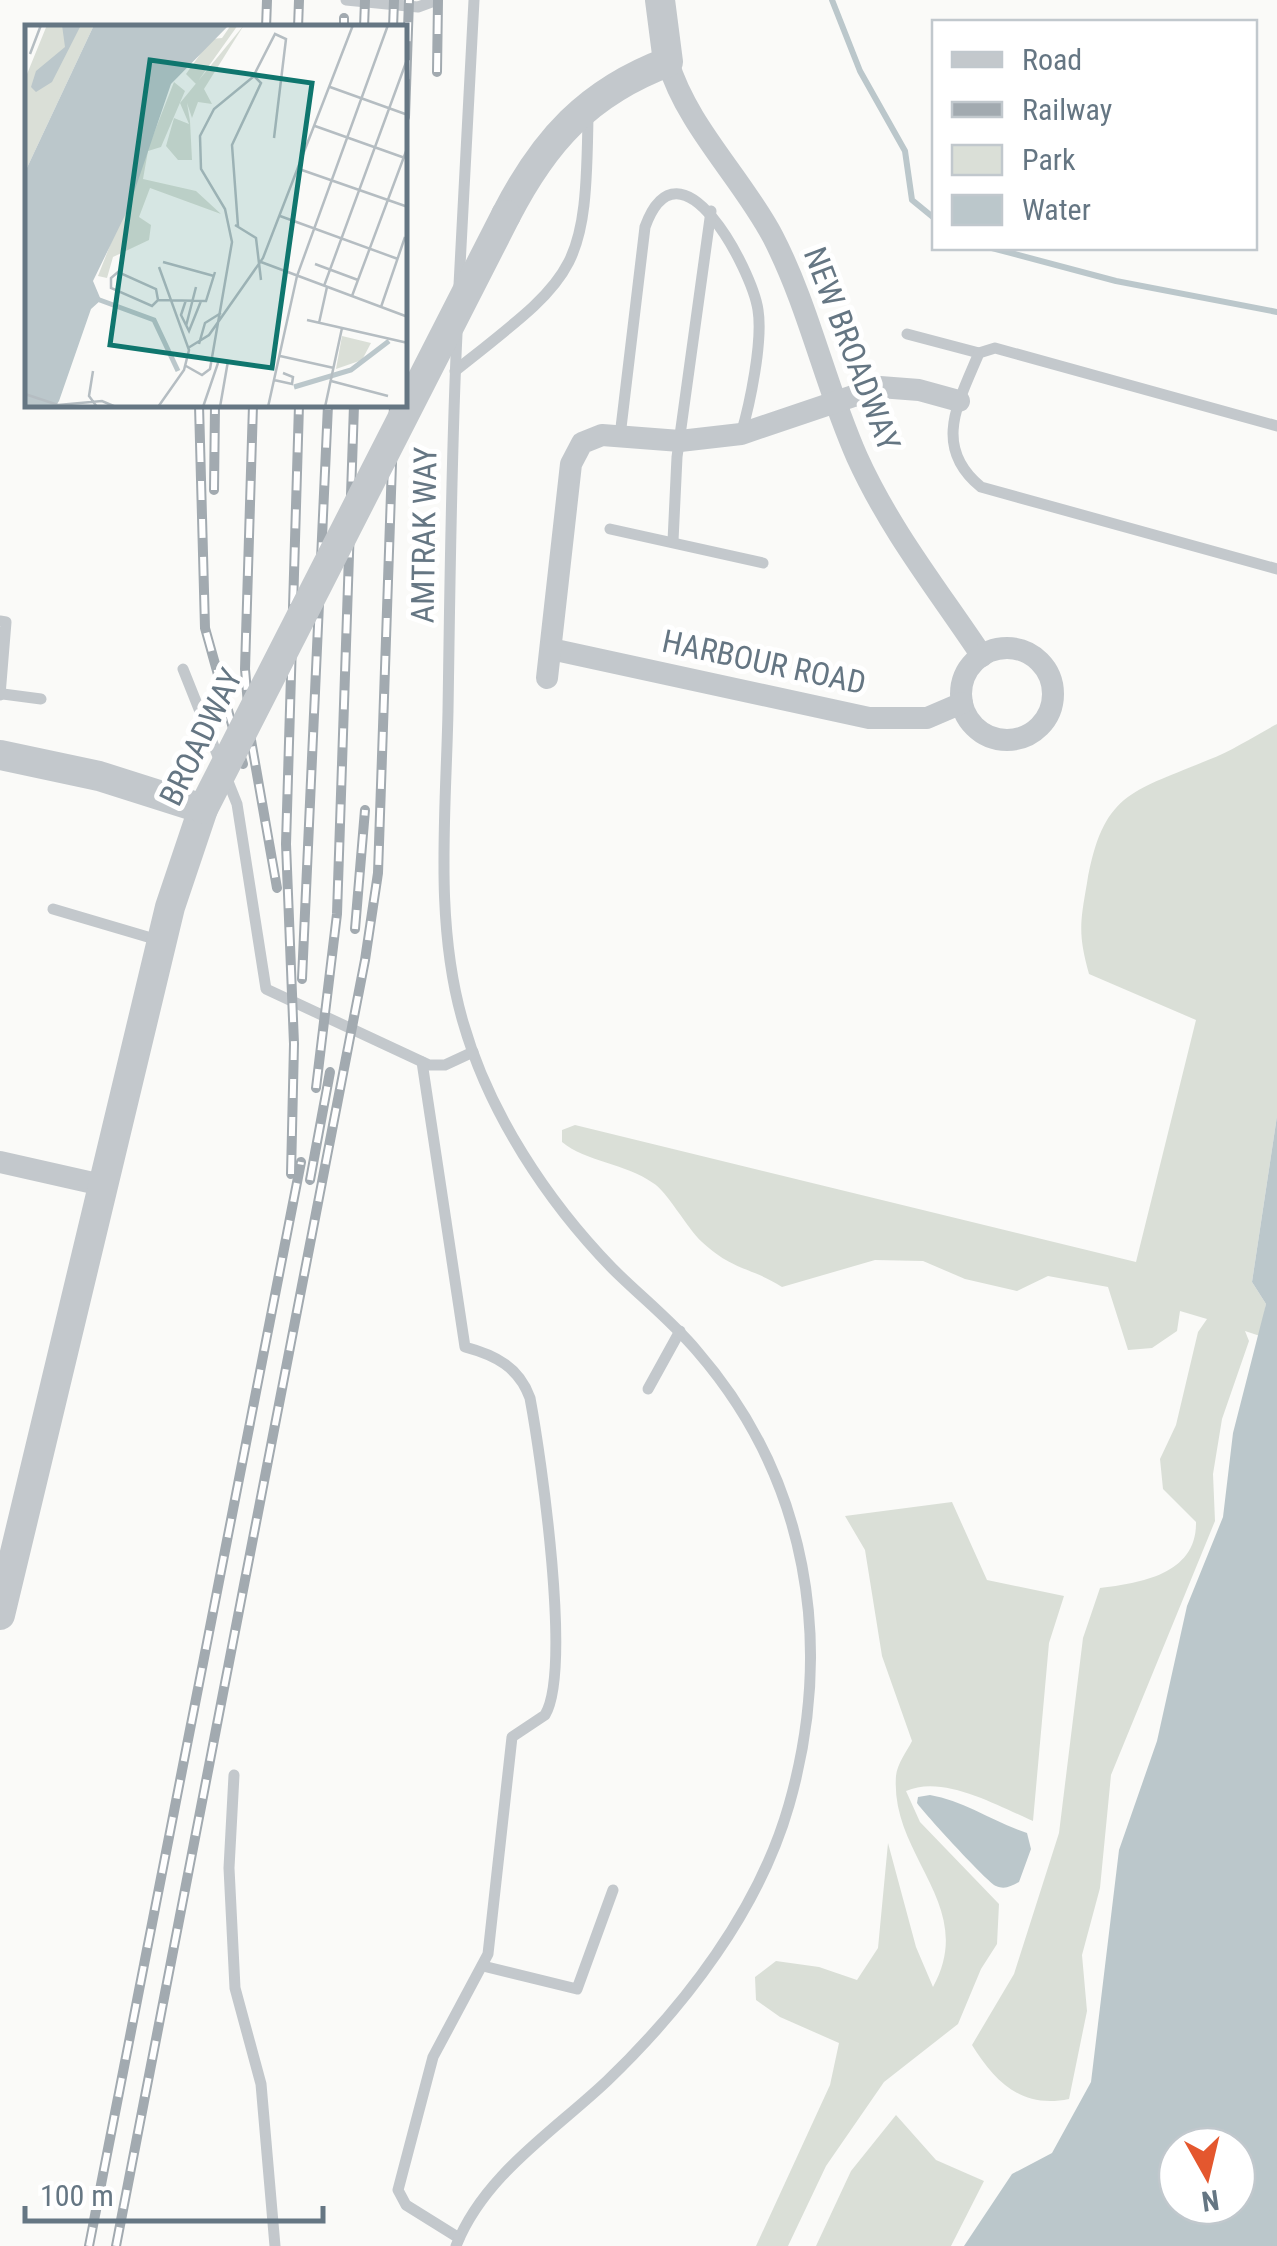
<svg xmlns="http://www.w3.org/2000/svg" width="1277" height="2246" font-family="'Roboto Condensed',sans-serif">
<rect width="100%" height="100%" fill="#fafaf8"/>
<g fill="#dadfd7">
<path d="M1277 724V1116L1252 1282 1266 1304 1260 1336 1245 1331 1249 1341 1222 1419 1213 1474 1215 1521 1111 1775 1100 1888 1082 1955 1087 2011 1069 2099C1022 2109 995 2082 972 2045L1014 1974 1059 1833 1083 1638 1100 1588C1141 1583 1197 1574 1196 1522L1163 1489 1160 1459 1176 1425 1198 1332 1207 1319 1180 1311 1177 1331 1152 1348 1128 1350 1108 1287 1048 1276 1017 1291 965 1279 923 1261 875 1260 782 1287C751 1267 733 1271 702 1242 686 1227 667 1191 653 1183 625 1163 586 1162 562 1142V1130L575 1125 1136 1262 1196 1020 1089 974C1078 934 1080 923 1087 883 1103 792 1132 792 1208 760 1232 751 1254 736 1277 724Z"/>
<path d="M952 1502 987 1580 1064 1596 1049 1643 1033 1821C998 1806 943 1774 906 1791L920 1822 999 1904 997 1944 981 1969 958 2024 884 2082 826 2166 788 2246H756L830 2085 839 2043 780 2017 756 2000 755 1977 776 1961 819 1967 857 1980 878 1948 888 1843 916 1947 933 1987C978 1905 890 1857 896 1776 897 1764 907 1751 912 1741L882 1656 865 1550 845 1516Z"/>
<path d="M896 2115 936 2160 984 2181 951 2246H816L851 2171Z"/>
</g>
<g fill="#bbc7cb" fill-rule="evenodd">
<path d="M1277 1116V2246H964L1012 2174 1052 2153 1091 2082 1119 1850 1157 1741 1187 1606 1223 1517 1233 1433 1266 1304 1252 1282ZM1177 2146H1237V2206H1177Z"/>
<path d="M930 1795C964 1801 994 1822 1027 1833L1031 1849 1019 1882C1011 1886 1005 1890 996 1886 988 1883 923 1812 917 1803L918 1797Z"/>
</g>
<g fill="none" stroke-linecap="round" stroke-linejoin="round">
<g stroke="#bbc7cb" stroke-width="6">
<path d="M832 0 860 71 905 151 912 200 934 218"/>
<path d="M992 248 1116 281 1277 312"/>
</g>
<g stroke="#c3c8cc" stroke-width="11">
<path d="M346 0 418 7 437 0"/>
<path d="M459 285 474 0"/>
<path d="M907 334 979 353"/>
<path d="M455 371C577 274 586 274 588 115"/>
<path d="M1277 426 995 348 979 353C958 403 932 447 981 487L1277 569"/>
<path d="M620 436 645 227C680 131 752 270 758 310 763 341 750 404 741 434"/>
<path d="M610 529 763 563"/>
<path d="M673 541 677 457 711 211"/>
<path d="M0 621 6 622 0 695"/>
<path d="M183 669 237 804 266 989 429 1065H445L473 1052"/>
<path d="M3 694 41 699"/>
<path d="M53 909 158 940"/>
<path d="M422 1062 465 1347C495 1355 519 1367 530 1398 541 1457 572 1670 545 1715L512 1737 488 1954 433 2057 398 2190 406 2205 459 2238"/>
<path d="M648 1389 680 1331"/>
<path d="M234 1775 229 1868 235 1988 261 2084 275 2246"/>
<path d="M483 1966 577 1989 613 1890"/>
<path d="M456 2246C484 2175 553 2132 607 2081 685 2006 759 1910 789 1805 835 1644 808 1479 697 1351 672 1321 640 1296 612 1268 547 1201 489 1113 463 1022 434 923 446 812 448 711 450 585 451 459 457 334"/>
</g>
<g stroke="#c3c8cc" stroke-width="22">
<path d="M668 62C687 126 742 178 773 237 809 307 825 385 857 457 890 530 938 590 982 656"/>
<circle cx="1007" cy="694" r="46"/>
<path d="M551 649 869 718H927L962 703"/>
<path d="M547 678 571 464 582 443 602 435 680 441 741 434 880 387 919 390 959 401"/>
<path d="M0 1162 102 1185"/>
</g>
<g stroke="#c3c8cc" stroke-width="30">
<path d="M506 215C544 141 588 92 668 62L660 0"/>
<path d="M0 755 99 776 203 809 170 907 0 1615"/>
</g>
<defs>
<g id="rail">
<path d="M266 28 267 0"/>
<path d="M298 28 299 0"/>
<path d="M344 28V18"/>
<path d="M364 28 365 0"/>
<path d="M393 28 394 0"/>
<path d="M437 72 438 0"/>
<path d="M405 117 409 0"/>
<path d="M199 405 205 628 243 764"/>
<path d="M253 405 245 669 251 740 277 888"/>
<path d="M214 490 215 405"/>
<path d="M355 929 365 810"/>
<path d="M302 979 328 405"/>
<path d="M316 1088 337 914 354 405"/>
<path d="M291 1174 294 1044 286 844 299 405"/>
<path d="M310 1180 330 1072"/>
<path d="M89 2246 301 1162"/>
<path d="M116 2246 365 960 378 873 394 405"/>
</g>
</defs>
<use href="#rail" stroke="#a2aab0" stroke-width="10"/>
<use href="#rail" stroke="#fff" stroke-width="6" stroke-dasharray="19" stroke-linecap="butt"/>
<path stroke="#c3c8cc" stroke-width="30" d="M203 809 506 215"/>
</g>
<g text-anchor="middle" stroke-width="10" stroke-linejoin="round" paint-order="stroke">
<g font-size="32" fill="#657683" stroke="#fff">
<text transform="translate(852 349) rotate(69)" y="11">NEW BROADWAY</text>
<text transform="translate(424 535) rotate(-89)" y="11">AMTRAK WAY</text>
<text transform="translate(764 662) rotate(12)" y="11">HARBOUR ROAD</text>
<text transform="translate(201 737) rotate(-64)" y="11">BROADWAY</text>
</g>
</g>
<g transform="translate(25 25)">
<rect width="382" height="382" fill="#fafaf8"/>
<path d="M22 0H69L0 147V54ZM206 0H213L171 59 161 49 186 14 197 13ZM219 0 179 64 187 79 173 77 167 93 162 78 165 96 167 135H153L141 121 149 93 164 99 155 78ZM149 57 160 66 136 122 123 126 118 154 171 166 196 189 125 163 114 192 126 200 124 215 88 232 82 253 73 251ZM317 311 346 318 337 335 311 344Z" fill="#dadfd7"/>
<path d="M37 0H56L27 57 11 67 6 62 11 46 40 22ZM69 0H204L146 59 104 182 68 256 76 275 66 284 34 376 30 382H0V147Z" fill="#bbc7cb"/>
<path fill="none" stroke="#bbc7cb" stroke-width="5" d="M72 274 129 295 153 346M269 362 326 345 364 316"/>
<path fill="none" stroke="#b5bdc2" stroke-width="2.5" d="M5 29 16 0M305 62 383 90M290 101 380 133M274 144 383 182M255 191 373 234M210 200 231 213 236 255M213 201 207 120 236 58 229 51M138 237 189 251M236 237 383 292M290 239 333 255M299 261 383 32M327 271 383 121M133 275 131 264 93 247 86 253V263L127 281 133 275 181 276 190 247M161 275 156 290 164 306 176 276M356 282 380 212M282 295 383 318M294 298 302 262M161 301 171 262M174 319 180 298 196 288M163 323 184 310 238 233 328 0M255 331 309 343M161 341 177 350 185 344 207 217 200 184 176 144 175 111 189 84 228 52 250 9 261 14 249 113M68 346 64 371 72 382M249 355 267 359 268 352 258 348M306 356 363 371M0 369 33 380 77 376 91 382M133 382 159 345 164 325 134 242M178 382 194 335 203 336 195 382M243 382 272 251 363 0M300 382 317 303"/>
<path fill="#0f766e" fill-opacity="0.15" stroke="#0f766e" stroke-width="5" d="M125 35 287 58 247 343 85 320Z"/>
<rect width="382" height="382" fill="none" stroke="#657683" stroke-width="5"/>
</g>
<rect x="932" y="20" width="325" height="230" fill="#ffffff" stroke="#c1c8cd" stroke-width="2.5"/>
<rect x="952" y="52" width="50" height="15" fill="#c3c8cc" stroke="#c1c8cd" stroke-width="2.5"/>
<text x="1022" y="70" font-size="30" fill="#657683">Road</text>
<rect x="952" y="102" width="50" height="15" fill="#a2aab0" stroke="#c1c8cd" stroke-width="2.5"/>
<text x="1022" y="120" font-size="30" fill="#657683">Railway</text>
<rect x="952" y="145" width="50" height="30" fill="#dadfd7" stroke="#c1c8cd" stroke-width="2.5"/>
<text x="1022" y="170" font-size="30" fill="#657683">Park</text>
<rect x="952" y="195" width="50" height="30" fill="#bbc7cb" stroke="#c1c8cd" stroke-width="2.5"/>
<text x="1022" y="220" font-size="30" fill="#657683">Water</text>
<g transform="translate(1207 2176) rotate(172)"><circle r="48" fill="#ffffff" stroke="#c1c8cd" stroke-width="2.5"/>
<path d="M0-8L18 38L0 25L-18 38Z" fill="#e4572e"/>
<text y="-15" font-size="28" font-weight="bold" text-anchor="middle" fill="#657683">N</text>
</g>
<path d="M25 2206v15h298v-15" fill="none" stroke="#657683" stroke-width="5"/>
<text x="40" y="2206" font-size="30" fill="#657683" stroke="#ffffff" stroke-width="8" paint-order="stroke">100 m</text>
</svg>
